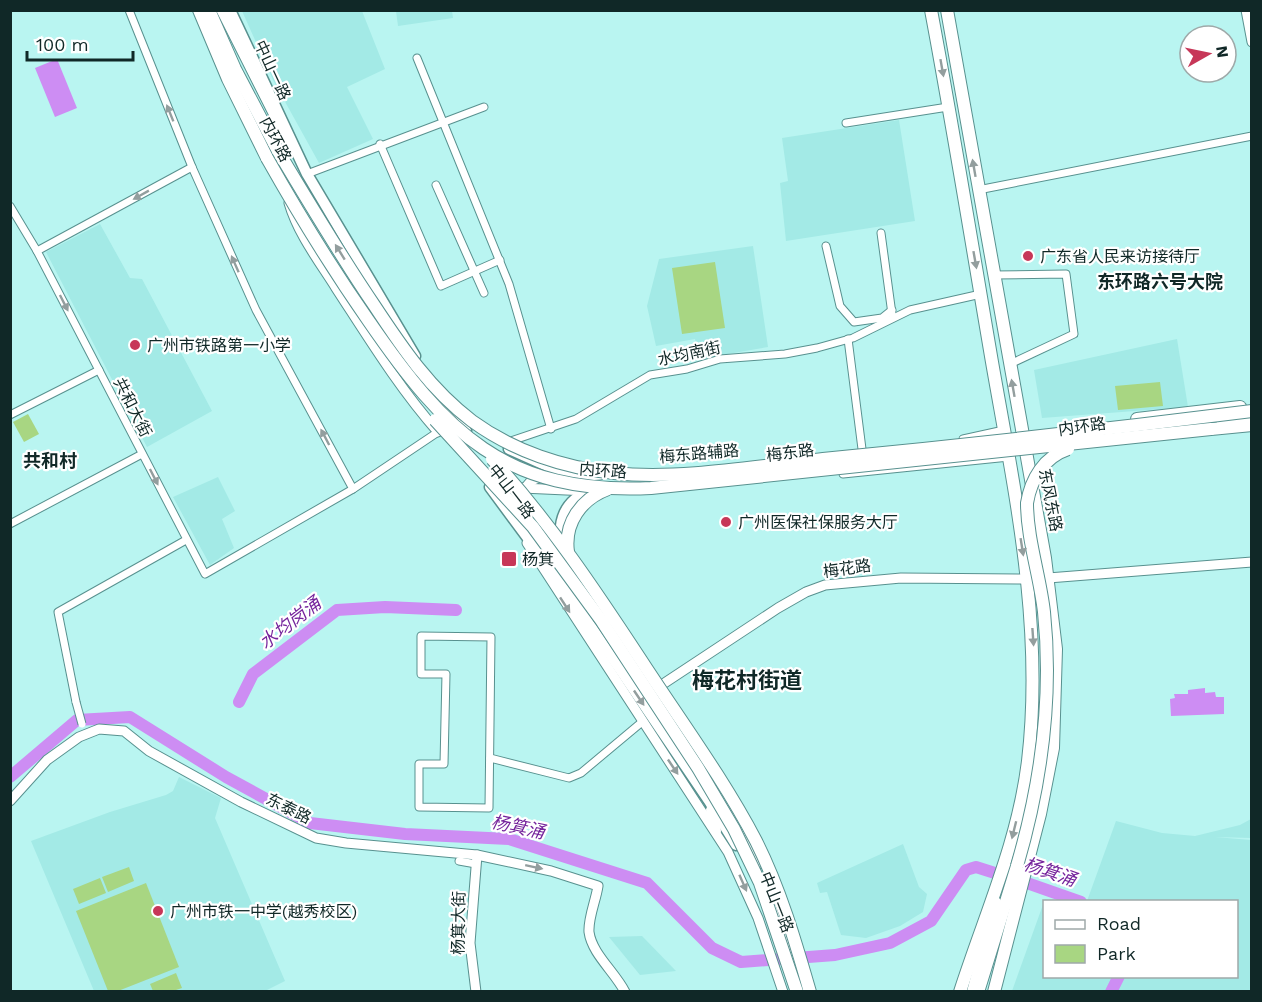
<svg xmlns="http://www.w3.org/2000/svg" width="1262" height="1002" font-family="'Work Sans','Noto Sans SC',sans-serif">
<rect width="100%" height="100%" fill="#b9f5f1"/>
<g fill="#a3eae6">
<path d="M242 11H362L385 69 347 87 373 139 319 163 273 80Z"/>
<path d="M396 11H452L453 18 398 26Z"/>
<path d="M899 120 915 221 786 241 780 183 788 181 782 138Z"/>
<path d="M100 224 130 278 142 279 212 411 147 447 46 252Z"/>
<path d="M753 246 768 347 699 359 695 339 656 346 647 306 659 259Z"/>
<path d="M1177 339 1188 407 1042 418 1034 370Z"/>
<path d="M218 477 235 511 222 519 234 548 210 565 173 497Z"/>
<path d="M179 777 221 798 215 818 285 981 263 992 94 991 31 841 110 812 166 795 173 791Z"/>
<path d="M1251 819V838L1215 837 1251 840V991H1012L1045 899 1052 901 1044 902V976H1236V902L1087 901 1116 821 1162 833 1195 836 1240 825Z"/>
<path d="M903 844 919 887 927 894 923 912 900 926 866 938 841 935 827 892 820 893 817 883Z"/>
<path d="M642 936 676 971 640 975 609 937Z"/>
</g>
<g fill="#a8d682">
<path d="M715 262 725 328 682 334 672 268Z"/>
<path d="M1160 382 1163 406 1118 410 1115 386Z"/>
<path d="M28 414 39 434 24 442 13 422Z"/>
<path d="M129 867 134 881 108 892 102 877Z"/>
<path d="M100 878 106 893 79 904 73 889Z"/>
<path d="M146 883 179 967 118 991H108L76 911Z"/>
<path d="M176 973 182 988 173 991H153L150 984Z"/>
</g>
<g fill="#cd8df3">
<path d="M57 59 77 108 55 117 35 68Z"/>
<path d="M1205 688V693L1215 692 1216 697H1224V714L1171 716 1170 699 1175 698 1174 694H1188V690Z"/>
</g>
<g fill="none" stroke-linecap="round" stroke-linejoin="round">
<g stroke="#cd8df3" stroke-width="12">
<path d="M239 702 253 674 337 610 385 607 456 610"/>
<path d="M10 777 77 720 130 717 226 777 310 823 405 834 509 839 647 883 712 948 741 962 835 955 890 943 931 921 966 870 976 867 998 874"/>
<path d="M1007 876 1081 902"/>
<path d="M1111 992 1119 976"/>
</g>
<defs>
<g id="street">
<path d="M129 10 192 167 256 310 353 489"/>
<path d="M417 58 509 284 551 429"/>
<path d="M846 123 948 107"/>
<path d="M380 144 441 286 500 260"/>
<path d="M307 174 484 107"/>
<path d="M436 185 484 293"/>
<path d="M978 190 1252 136"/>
<path d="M10 206 37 251 205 574 353 489 438 432"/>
<path d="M881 233 892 314"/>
<path d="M826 246 840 306 854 322 882 318 892 310"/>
<path d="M37 251 192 167"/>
<path d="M993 275 1066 274 1074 334 1010 364"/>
<path d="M848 339 862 449"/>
<path d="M10 415 99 370"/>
<path d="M963 439 1004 430"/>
<path d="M508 442 576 419 650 375 687 369 720 359 785 354 817 348 853 338 910 310 981 294"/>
<path d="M843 474 1009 457"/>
<path d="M574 478 600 476"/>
<path d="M10 524 142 454"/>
<path d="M421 636 491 637 489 808 419 807V764H444L446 674H421Z"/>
<path d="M76 702 58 612 186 540"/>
<path d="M490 758 569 778 581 773 642 722"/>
<path d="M459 861 476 864"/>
</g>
<g id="secondary">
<path d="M221 10 284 135"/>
<path d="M1246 10 1252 42"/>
<path d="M289 203C298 234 319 261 336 288 368 337 399 388 438 432"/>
<path d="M1221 421 1252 417"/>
<path d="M522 488 588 491"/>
<path d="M519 495 531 481 545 475"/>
<path d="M527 543 728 852 758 918 783 992"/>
<path d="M1048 578 1252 562"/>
<path d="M663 684 778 608 806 592 825 585 901 578 1027 579"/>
<path d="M10 801 47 760 79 737 99 729 124 731 149 751 241 802 316 838 346 843 477 855 551 871 598 886C596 900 588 918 589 932 592 954 615 972 625 992"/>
<path d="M476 992 470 943 477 855"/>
</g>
<g id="primary">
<path d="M230 10 307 174 415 356"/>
<path d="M445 402 466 431"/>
<path d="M509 449 574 478"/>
<path d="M490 487 567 591 709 801 736 845"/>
<path d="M533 517 580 582"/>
<path d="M562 546C557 521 565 500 590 491"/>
<path d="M691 747 732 812 757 864"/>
<path d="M711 810 716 831"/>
<path d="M765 881 795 968"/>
<path d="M972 992 996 902"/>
</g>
<g id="highway">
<path d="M199 10 228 79 267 158"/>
<path d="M209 10 235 69 278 151"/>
<path d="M931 10C953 127 972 245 992 362 1015 494 1044 626 1028 761 1018 843 985 914 960 992"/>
<path d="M947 10 1045 558 1056 649 1053 748 1040 814 994 992"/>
<path d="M1137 419 1240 407"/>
<path d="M1211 429 1252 425"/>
<path d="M978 992 1017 866"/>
</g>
</defs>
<use href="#street" stroke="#58918f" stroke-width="9"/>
<use href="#secondary" stroke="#58918f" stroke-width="11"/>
<use href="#primary" stroke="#58918f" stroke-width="13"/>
<use href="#highway" stroke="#58918f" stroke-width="14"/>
<use href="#street" stroke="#fff" stroke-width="7"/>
<use href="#secondary" stroke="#fff" stroke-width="9"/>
<use href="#primary" stroke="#fff" stroke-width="10"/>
<use href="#highway" stroke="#fff" stroke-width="12"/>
<defs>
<path id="street-bridge" d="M76 702 82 724"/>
<g id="highway-bridge">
<path d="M278 151C309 203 340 255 374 305 403 349 430 389 472 421 513 451 564 468 614 473 679 480 758 466 823 459 966 445 1109 429 1252 411"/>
<path d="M267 158C298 213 331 267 368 320 445 432 505 495 651 488L1211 429"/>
<path d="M435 420 533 527 601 620 698 768 734 829 760 883 797 992"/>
<path d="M492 459C549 521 595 590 641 660 680 720 723 778 756 841 780 889 795 940 810 992"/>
<path d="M568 552C564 523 581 499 608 489"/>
<path d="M1017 866C1041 784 1053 698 1044 612 1040 576 1027 539 1027 503 1031 479 1044 457 1068 449"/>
</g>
</defs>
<use href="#street-bridge" stroke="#58918f" stroke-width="9" stroke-linecap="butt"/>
<use href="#highway-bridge" stroke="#58918f" stroke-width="14" stroke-linecap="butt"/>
<use href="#street-bridge" stroke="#fff" stroke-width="7"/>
<use href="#highway-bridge" stroke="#fff" stroke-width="12"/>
</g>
<defs><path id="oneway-solid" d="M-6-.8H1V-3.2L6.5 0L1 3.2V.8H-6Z" transform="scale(1.5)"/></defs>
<g fill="#939e9e">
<use href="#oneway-solid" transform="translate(942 68) rotate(80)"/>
<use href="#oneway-solid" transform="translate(170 113) rotate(-112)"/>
<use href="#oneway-solid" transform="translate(974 168) rotate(-100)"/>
<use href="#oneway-solid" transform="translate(141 195) rotate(151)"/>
<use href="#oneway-solid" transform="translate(340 252) rotate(-122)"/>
<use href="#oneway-solid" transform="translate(975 260) rotate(80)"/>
<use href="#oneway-solid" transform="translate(235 264) rotate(-114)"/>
<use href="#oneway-solid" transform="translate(64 303) rotate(63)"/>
<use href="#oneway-solid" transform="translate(1013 388) rotate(-100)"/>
<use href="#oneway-solid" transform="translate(325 437) rotate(-118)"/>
<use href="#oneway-solid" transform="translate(154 477) rotate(63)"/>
<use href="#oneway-solid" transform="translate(1022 547) rotate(81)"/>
<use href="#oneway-solid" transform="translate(565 605) rotate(57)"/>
<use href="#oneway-solid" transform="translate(1033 637) rotate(86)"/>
<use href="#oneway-solid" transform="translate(639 698) rotate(56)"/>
<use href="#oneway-solid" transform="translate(673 767) rotate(56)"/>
<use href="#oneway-solid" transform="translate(1014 830) rotate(104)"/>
<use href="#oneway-solid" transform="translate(534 867) rotate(12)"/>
<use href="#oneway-solid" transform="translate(743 883) rotate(66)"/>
</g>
<g fill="#c73758" stroke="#fff" stroke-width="2">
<circle cx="1028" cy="256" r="6"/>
<circle cx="135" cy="345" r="6"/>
<circle cx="726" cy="522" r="6"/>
<rect x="501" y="551" width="16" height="16" rx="3"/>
<circle cx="158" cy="911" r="6"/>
</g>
<g text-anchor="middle" stroke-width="4.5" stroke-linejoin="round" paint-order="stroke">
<g font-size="16" fill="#102827" stroke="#fff">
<text transform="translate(273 70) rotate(65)" y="6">中山一路</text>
<text transform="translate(276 139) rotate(62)" y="6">内环路</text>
<text transform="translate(689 353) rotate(-12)" y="6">水均南街</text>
<text transform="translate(133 407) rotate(63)" y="6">共和大街</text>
<text transform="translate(1082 426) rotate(-8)" y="6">内环路</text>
<text transform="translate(790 452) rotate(-7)" y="6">梅东路</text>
<text transform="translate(699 453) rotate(-5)" y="6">梅东路辅路</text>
<text transform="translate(603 470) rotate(4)" y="6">内环路</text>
<text transform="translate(512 491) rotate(52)" y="6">中山一路</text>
<text transform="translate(1051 500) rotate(79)" y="6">东风东路</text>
<text transform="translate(847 568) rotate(-8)" y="6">梅花路</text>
<text transform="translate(289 808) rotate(26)" y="6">东泰路</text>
<text transform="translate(777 902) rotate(68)" y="6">中山一路</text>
<text transform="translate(458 923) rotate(-89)" y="6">杨箕大街</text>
</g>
<g font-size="16" fill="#102827" stroke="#fff" text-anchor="start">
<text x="1040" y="262">广东省人民来访接待厅</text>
<text x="147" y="351">广州市铁路第一小学</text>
<text x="738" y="528">广州医保社保服务大厅</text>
<text x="522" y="565">杨箕</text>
<text x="170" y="917">广州市铁一中学(越秀校区)</text>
</g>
<g font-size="18" font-weight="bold" fill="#102827" stroke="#fff">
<text x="1160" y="288">东环路六号大院</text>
<text x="50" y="467">共和村</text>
</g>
<g font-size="18" font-style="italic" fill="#75249c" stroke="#fff">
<text transform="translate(290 623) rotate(-38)" y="6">水均岗涌</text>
<text transform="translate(518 827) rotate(12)" y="6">杨箕涌</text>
<text transform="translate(1050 872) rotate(19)" y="6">杨箕涌</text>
</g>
<g font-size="22" font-weight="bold" fill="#102827" stroke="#fff">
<text x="747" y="688">梅花村街道</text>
</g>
</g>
<rect width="1262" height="1002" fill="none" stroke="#102827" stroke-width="24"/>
<rect x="1043" y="900" width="195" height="78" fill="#ffffff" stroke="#9fa9a9" stroke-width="1.5"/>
<rect x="1055" y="920" width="30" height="9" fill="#ffffff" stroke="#9fa9a9" stroke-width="1.5"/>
<text x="1097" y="930" font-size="18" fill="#102827">Road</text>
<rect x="1055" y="945" width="30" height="18" fill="#a8d682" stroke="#9fa9a9" stroke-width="1.5"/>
<text x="1097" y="960" font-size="18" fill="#102827">Park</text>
<g transform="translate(1208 54) rotate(81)"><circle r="28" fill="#ffffff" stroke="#9fa9a9" stroke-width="1.5"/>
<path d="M0-4.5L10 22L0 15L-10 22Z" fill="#c73758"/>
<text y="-9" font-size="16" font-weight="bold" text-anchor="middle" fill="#102827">N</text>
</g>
<path d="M27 51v9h106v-9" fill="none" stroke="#102827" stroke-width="3"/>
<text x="36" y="51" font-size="18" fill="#102827" stroke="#ffffff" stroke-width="4.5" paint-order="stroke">100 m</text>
</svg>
